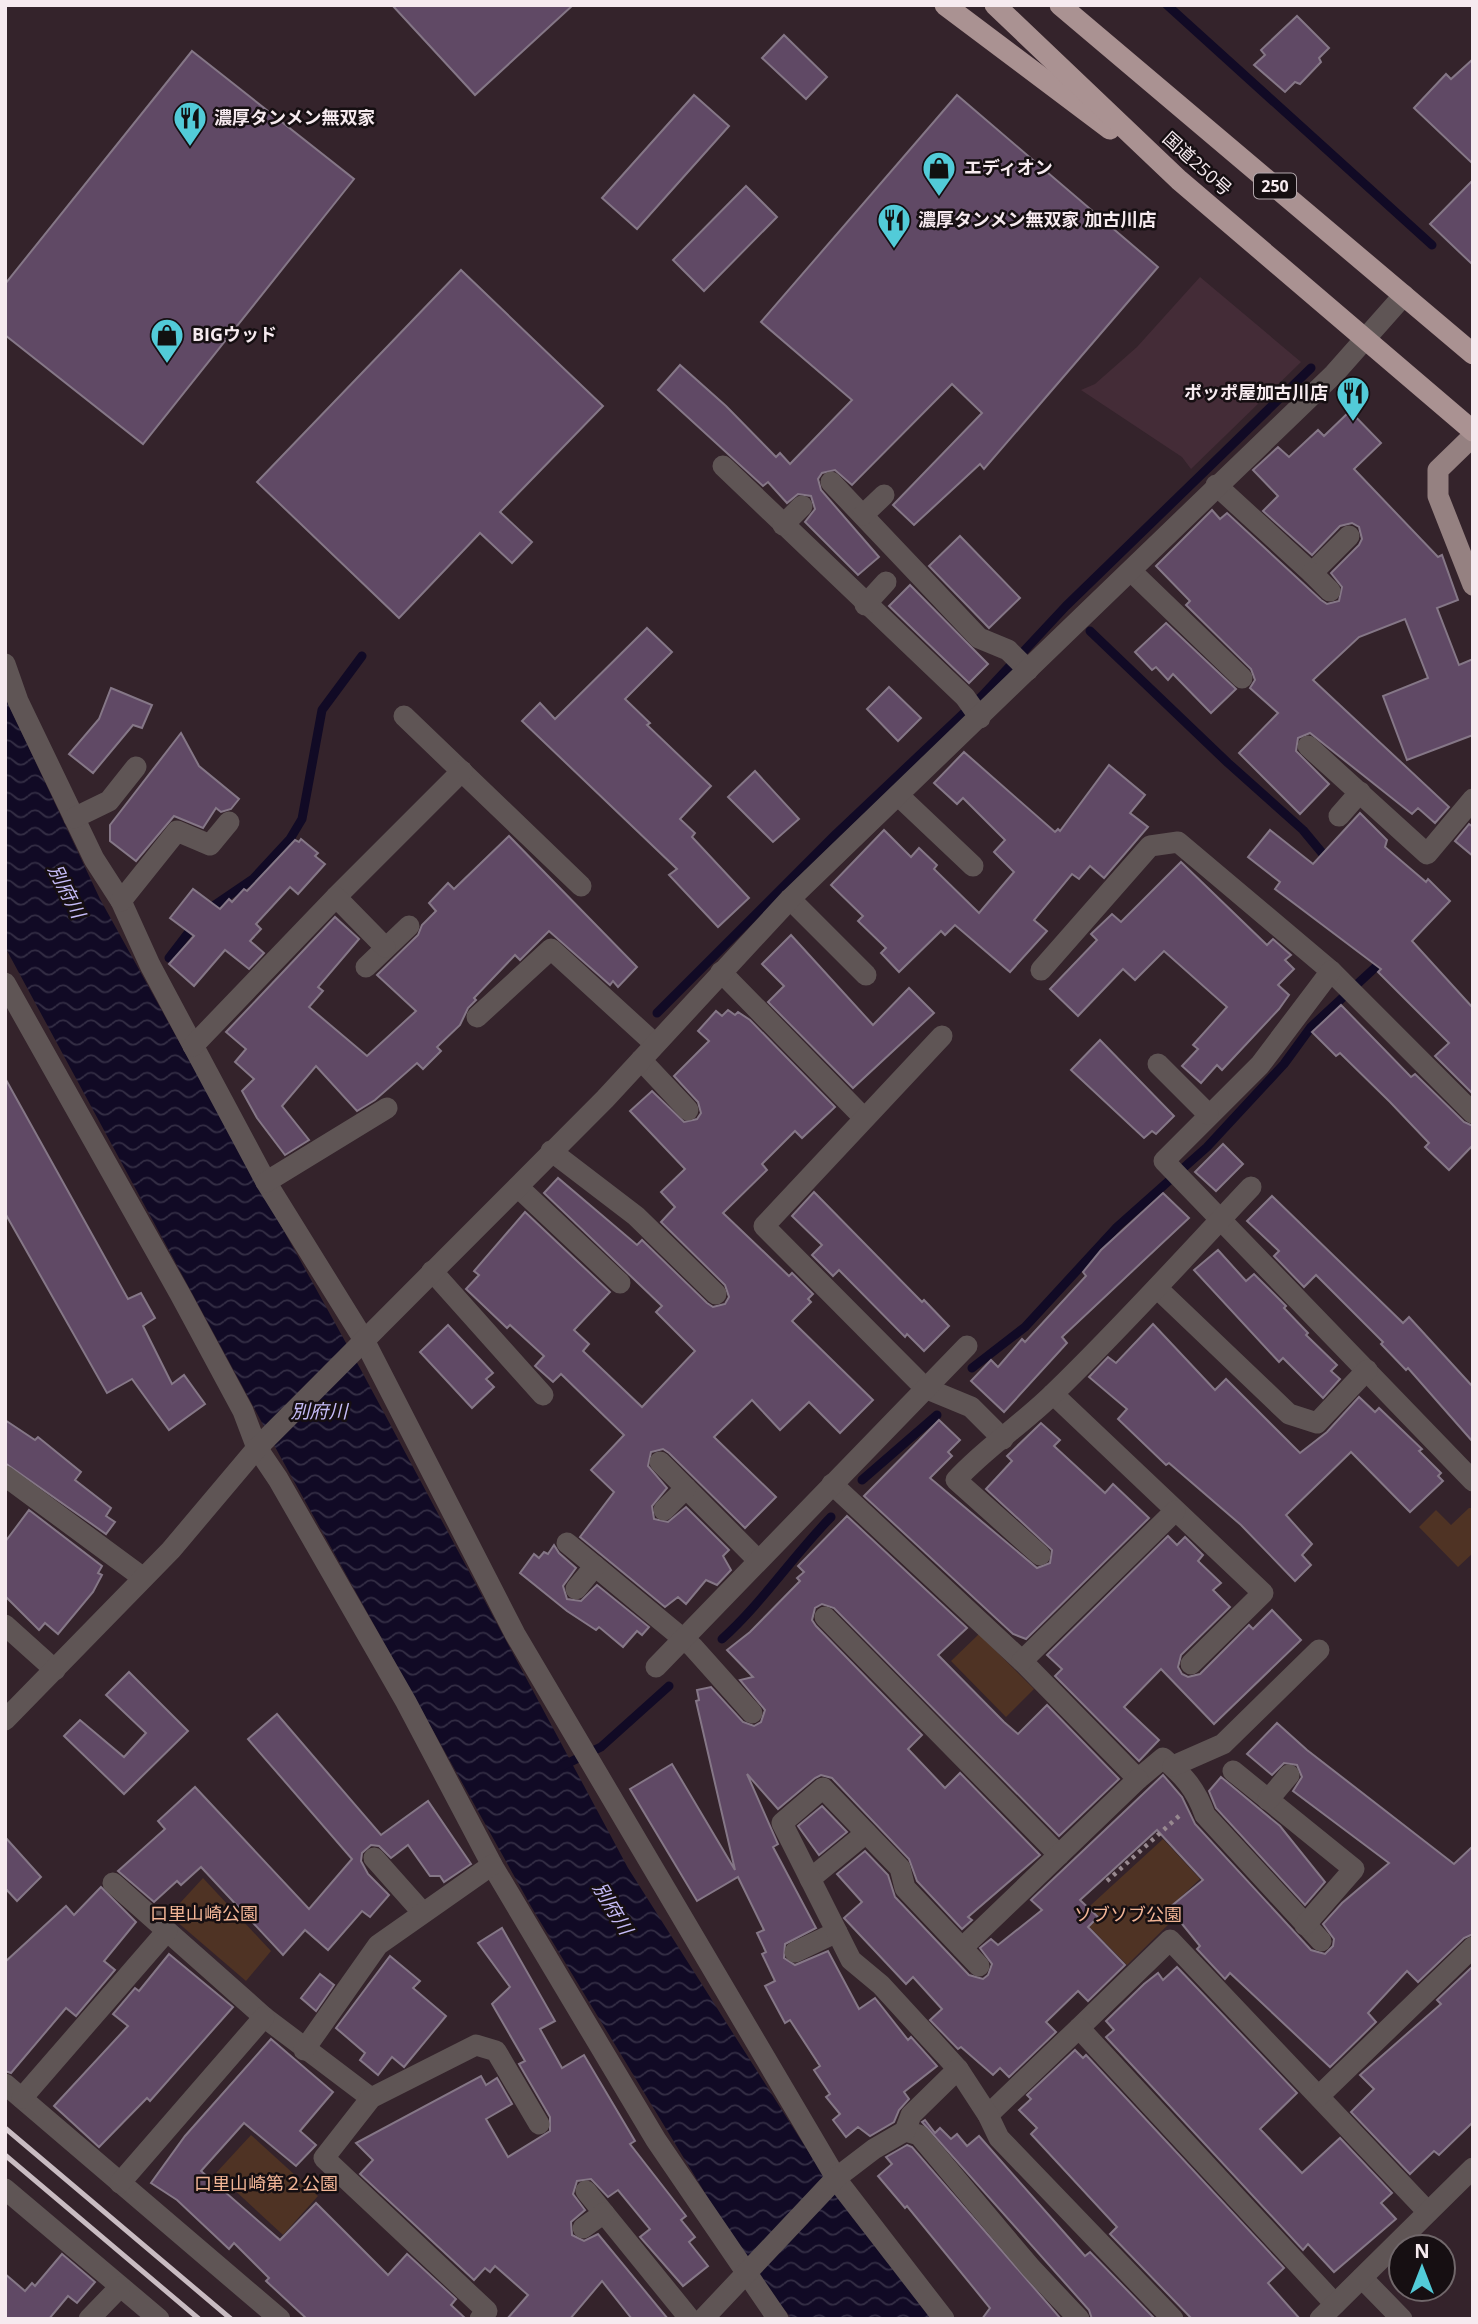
<svg xmlns="http://www.w3.org/2000/svg" width="1478" height="2324" font-family="'Open Sans','Noto Sans JP',sans-serif">
<defs>
<pattern id="water-waves" width="16" height="10" patternUnits="userSpaceOnUse" patternTransform="scale(1.75)"><rect width="16" height="10" fill="#110a25"/><path d="M0 5q4-4 8 0t8 0" fill="none" stroke="#342e45"/></pattern>
</defs>
<rect width="100%" height="100%" fill="#34232b"/>
<path fill="#442c37" d="M1200 277 1301 362 1191 469 1182 457 1081 390 1095 384 1137 347Z"/>
<g fill="#4f3324">
<path d="M1469 1508H1473V1553L1458 1567 1419 1527 1436 1510 1451 1525Z"/>
<path d="M979 1634 1034 1689 1006 1717 951 1661Z"/>
<path d="M1163 1839 1200 1879 1167 1910 1174 1919 1127 1965 1079 1916Z"/>
<path d="M203 1878 271 1951 246 1981 169 1915Z"/>
<path d="M251 2135 318 2196 283 2235 216 2173Z"/>
</g>
<path fill="url(#water-waves)" d="M5 697 100 899 361 1370 628 1868 832 2189 934 2319H792L750 2267 532 1908 280 1456 5 947Z"/>
<g fill="none" stroke-linecap="round" stroke-linejoin="round">
<g stroke="#110a25" stroke-width="9">
<path d="M1167 5 1432 245"/>
<path d="M1090 631 1228 763 1303 830 1328 860"/>
<path d="M206 911 253 879 290 839 302 819 322 710 362 656"/>
<path d="M169 958 195 924"/>
<path d="M657 1013 836 834 982 696 1066 606 1311 368"/>
<path d="M972 1368 1025 1327 1117 1227 1207 1147 1284 1064 1311 1027 1380 963 1382 955"/>
<path d="M862 1480 937 1415"/>
<path d="M722 1639C762 1603 793 1556 831 1517"/>
<path d="M562 1766 601 1747 669 1686"/>
</g>
</g>
<g fill="#604965" stroke="#857787" stroke-width="2">
<path d="M392 5H573L475 95Z"/>
<path d="M1297 16 1329 48 1319 58 1321 62 1300 84 1295 82 1285 92 1254 65 1265 55 1261 50Z"/>
<path d="M784 35 827 77 806 99 762 58Z"/>
<path d="M192 51 354 179 143 444 5 335V284Z"/>
<path d="M1473 59V164L1414 108 1446 74 1451 79Z"/>
<path d="M694 95 729 126 637 229 602 198Z"/>
<path d="M957 95 1158 267 984 469 980 464 914 525 893 505 982 413 952 384 852 485 835 470 822 473 818 479 821 490 879 557 858 575 805 522 815 509 811 496 798 494 787 503 768 482 763 486 658 390 680 365 726 406 776 457 780 453 790 464 852 400 761 322Z"/>
<path d="M1473 180V265L1430 224Z"/>
<path d="M746 186 777 217 704 291 673 260Z"/>
<path d="M461 270 603 406 500 512 532 542 512 563 480 533 399 618 257 482Z"/>
<path d="M1350 411 1381 443 1354 469 1438 557 1442 555 1458 600 1437 608 1459 665 1473 659V735L1407 760 1383 696 1428 678 1405 619 1359 637 1313 680 1449 807 1435 823 1418 808 1412 814 1310 733 1298 738 1296 751 1329 784 1300 814 1239 753 1278 713 1250 688 1255 680 1251 669 1186 605 1190 601 1156 566 1212 510 1220 519 1227 513 1321 600 1327 604 1339 601 1342 587 1331 573 1359 545 1362 539 1359 527 1352 523 1340 526 1312 555 1263 511 1278 496 1253 470 1278 447 1289 457 1318 430 1324 436Z"/>
<path d="M960 536 1020 598 989 628 929 566Z"/>
<path d="M910 585 988 664 969 683 889 606Z"/>
<path d="M1166 623 1236 689 1211 713 1173 674 1168 680 1156 667 1152 670 1135 652Z"/>
<path d="M647 628 672 652 625 699 650 723 647 725 711 786 680 819 695 833 692 837 749 898 718 927 669 875 677 869 522 721 540 703 555 719Z"/>
<path d="M889 687 921 718 898 741 867 709Z"/>
<path d="M111 688 152 705 142 728 133 725 93 773 69 754 99 719Z"/>
<path d="M181 733 199 766 239 799 231 809 221 812 216 808 203 828 174 816 136 861 110 841V825Z"/>
<path d="M964 752 1055 832 1058 829 1060 831 1109 765 1145 795 1130 813 1148 827 1104 878 1090 866 1079 879 1072 874 1034 920 1047 931 1010 972 955 925 945 935 941 931 899 972 881 953 886 948 858 921 863 916 831 885 884 830 911 857 919 848 937 865 934 869 979 913 1014 872 994 852 1005 840 963 798 957 804 934 783Z"/>
<path d="M755 771 799 819 773 842 728 797Z"/>
<path d="M1360 813 1387 840 1385 847 1426 882 1428 879 1450 901 1412 941 1473 1008V1094L1435 1056 1449 1043 1378 972 1381 969 1275 889 1280 882 1248 857 1270 830 1313 864Z"/>
<path d="M1469 824 1473 827V856L1455 841Z"/>
<path d="M509 836 637 967 618 987 613 981 610 985 549 931 520 960 515 955 474 998 476 1000 468 1008 460 1025 437 1047 441 1051 423 1069 417 1063 375 1100 357 1111 316 1066 282 1106 309 1140 285 1155 257 1118 242 1091 254 1079 235 1062 246 1049 226 1032 335 917 359 939 318 987 323 991 309 1007 367 1056 416 1011 377 975 418 935 422 925 436 911 429 903 448 883 454 889Z"/>
<path d="M301 839 318 853 315 856 325 864 298 894 290 887 256 924 261 929 250 941 264 953 249 969 225 950 194 986 169 964 194 936 170 918 193 889 220 909 229 899 232 902 244 889 247 891 295 840 299 842Z"/>
<path d="M1181 862 1267 945 1273 939 1291 955 1285 960 1294 969 1278 985 1289 995 1279 1009 1222 1070 1217 1065 1201 1083 1182 1066 1198 1049 1193 1045 1227 1007 1164 951 1135 980 1123 969 1078 1016 1050 989 1097 940 1091 934 1112 914 1121 922Z"/>
<path d="M791 935 873 1025 909 988 934 1013 853 1088 768 1002 784 986 762 964Z"/>
<path d="M1341 1005 1411 1077 1415 1074 1464 1122 1473 1126V1145L1449 1170 1425 1147 1429 1143 1390 1102 1340 1053 1336 1056 1312 1032Z"/>
<path d="M728 1010 735 1015 738 1012 750 1020 835 1107 802 1138 795 1131 762 1164 767 1170 723 1213 789 1276 792 1273 813 1294 808 1299 811 1302 792 1321 873 1400 840 1433 809 1402 780 1430 752 1400 714 1437 776 1497 745 1528 669 1453 663 1449 651 1452 648 1466 667 1488 652 1506 654 1519 668 1522 686 1507 729 1550 723 1556 731 1570 717 1585 706 1580 686 1604 678 1597 665 1607 580 1537 614 1492 591 1470 624 1435 561 1374 553 1382 535 1366 544 1356 510 1325 507 1328 466 1289 479 1275 474 1271 525 1212 610 1292 574 1330 589 1344 583 1351 642 1407 695 1351 656 1312 662 1306 544 1193 558 1178 637 1245 642 1240 707 1303 713 1307 725 1304 729 1297 725 1285 661 1222 675 1207 661 1192 685 1169 630 1111 652 1091 684 1122 697 1119 701 1113 698 1102 674 1076 709 1041 698 1031 716 1011 722 1016Z"/>
<path d="M1100 1040 1174 1116 1156 1134 1152 1131 1144 1138 1071 1070Z"/>
<path d="M5 1078 128 1299 141 1293 155 1318 143 1326 172 1384 184 1375 205 1404 169 1430 132 1379 107 1393 5 1213Z"/>
<path d="M1223 1144 1243 1164 1216 1191 1195 1172Z"/>
<path d="M814 1192 922 1302 924 1300 949 1326 924 1351 907 1334 905 1337 839 1270 833 1276 812 1255 822 1245 792 1216Z"/>
<path d="M1163 1193 1189 1218 1062 1337 1067 1343 1004 1412 971 1381 991 1360 998 1367 1022 1339 1025 1342 1086 1276 1083 1272 1101 1250Z"/>
<path d="M1272 1196 1403 1323 1409 1317 1473 1387V1442L1408 1368 1406 1370 1381 1344 1383 1342 1316 1275 1304 1287 1274 1256 1279 1251 1247 1221Z"/>
<path d="M1218 1250 1246 1281 1254 1274 1286 1306 1284 1308 1308 1333 1306 1335 1337 1365 1331 1371 1340 1379 1323 1398 1283 1358 1279 1362 1194 1270Z"/>
<path d="M1153 1324 1215 1390 1226 1379 1300 1453 1327 1432 1359 1397 1375 1412 1379 1408 1422 1449 1419 1451 1441 1473 1438 1476 1443 1481 1410 1512 1351 1452 1286 1515 1312 1544 1302 1555 1311 1565 1295 1581 1241 1525 1169 1463 1166 1465 1118 1419 1127 1409 1089 1377 1108 1357 1116 1363Z"/>
<path d="M448 1325 493 1373 486 1379 494 1387 472 1408 420 1352Z"/>
<path d="M5 1420 35 1440 38 1437 81 1472 75 1480 111 1508 106 1516 115 1522 106 1534 5 1463Z"/>
<path d="M939 1420 960 1440 948 1452 952 1456 930 1478 1037 1568 1050 1563 1052 1550 986 1489 1012 1461 1007 1456 1041 1423 1060 1440 1054 1446 1105 1493 1113 1484 1149 1518 1026 1639 1013 1634 864 1496Z"/>
<path d="M29 1510 102 1566 98 1573 102 1575 93 1592 58 1634 45 1623 39 1630 5 1596V1542Z"/>
<path d="M847 1516 967 1628 938 1655 1004 1722 1018 1734 1047 1705 1119 1779 1059 1836 834 1608 822 1604 815 1608 812 1620 816 1626 922 1735 908 1749 945 1788 960 1773 1040 1855 968 1917 972 1920 962 1929 917 1881 909 1859 832 1778 821 1775 815 1778 778 1809 747 1774 778 1844 773 1847 816 1928 785 1944 784 1958 795 1965 828 1951 859 2009 875 1998 908 2040 911 2037 937 2066 904 2092 909 2099 899 2110 894 2122 870 2136 858 2127 846 2137 833 2120 840 2114 826 2097 830 2094 814 2070 820 2066 790 2020 785 2023 765 1986 775 1981 762 1954 766 1952 757 1933 764 1930 738 1877 697 1901 630 1789 672 1764 735 1870 696 1701 699 1700 697 1690 711 1687 743 1722 754 1726 761 1722 765 1710 740 1680 753 1677 727 1650 750 1632 800 1581 797 1578 804 1572 798 1566Z"/>
<path d="M1168 1536 1177 1545 1185 1537 1203 1555 1198 1561 1221 1583 1213 1590 1230 1607 1181 1655 1178 1667 1182 1674 1188 1677 1200 1674 1249 1625 1253 1629 1272 1610 1301 1640 1214 1724 1161 1669 1124 1707 1159 1740 1139 1761 1055 1676 1062 1669 1047 1655Z"/>
<path d="M554 1545 559 1553 576 1568 563 1586 567 1599 581 1601 597 1585 649 1627 642 1635 637 1631 623 1647 599 1627 596 1630 567 1611 520 1573 534 1554 539 1558 544 1552 548 1554Z"/>
<path d="M129 1672 188 1731 124 1794 64 1736 80 1720 124 1757 146 1733 106 1695Z"/>
<path d="M277 1714 381 1835 428 1801 471 1864 444 1882 440 1876H430L408 1845 391 1858 379 1846 371 1845 362 1853 361 1861 368 1874 389 1895 370 1917 362 1911 328 1950 305 1930 283 1955 201 1867 181 1885 177 1881 154 1902 118 1871 165 1829 158 1821 195 1787 309 1909 352 1859 248 1739Z"/>
<path d="M1277 1723 1307 1750 1454 1864 1473 1846V1934L1464 1938 1418 1982 1407 1971 1368 2013 1376 2022 1330 2067 1230 1973 1225 1979 1197 1949 1200 1946 1169 1908 1203 1880 1157 1830 1080 1900 1098 1917 1088 1927 1125 1965 1088 2001 1078 1991 1046 2022 1056 2032 1009 2077 1000 2068 993 2075 961 2047 958 2049 930 2020 942 2009 913 1977 906 1984 844 1918 862 1902 837 1874 865 1851 888 1875 895 1897 969 1975 983 1979 988 1975 992 1964 980 1948 991 1939 998 1945 1042 1910 1031 1900 1163 1775 1182 1797 1195 1824 1311 1950 1325 1954 1333 1946 1334 1939 1323 1924 1342 1903 1389 1863 1293 1791 1302 1777 1297 1765 1284 1763 1272 1775 1247 1754Z"/>
<path d="M1221 1777 1280 1826 1325 1882 1305 1905 1216 1808 1209 1791Z"/>
<path d="M822 1806 847 1832 819 1855 798 1826Z"/>
<path d="M5 1837 41 1877 17 1901 5 1888Z"/>
<path d="M101 1887 136 1922 104 1961 115 1970 76 2016 66 2008 11 2073 5 2071V1962L66 1906 74 1915Z"/>
<path d="M502 1928 555 2021 540 2029 562 2068 584 2055 635 2141 630 2144 686 2216 681 2220 695 2237 689 2242 708 2266 683 2286 640 2237 650 2229 618 2190 608 2197 591 2179 577 2181 573 2194 585 2210 571 2222 572 2235 584 2241 598 2234 668 2319H632L602 2281 570 2319H507L528 2295 495 2266 490 2272 485 2268 474 2280 360 2174 373 2160 356 2143 481 2076 486 2085 497 2078 512 2104 486 2119 508 2157 550 2131V2117L519 2064 525 2061 492 2004 510 1987 478 1943Z"/>
<path d="M169 1954 233 2007 150 2101 147 2098 99 2147 54 2106 128 2026 113 2014 135 1988 139 1991Z"/>
<path d="M390 1956 420 1981 413 1988 446 2016 404 2067 392 2057 378 2075 360 2060 365 2053 336 2028Z"/>
<path d="M1473 1966V2122L1439 2155 1434 2151 1410 2174 1351 2112 1374 2089 1360 2075 1441 2004 1437 2000Z"/>
<path d="M1177 1967 1297 2093 1260 2129 1302 2173 1340 2138 1392 2193 1381 2203 1396 2219 1334 2272 1308 2244 1303 2250 1106 2037 1114 2030 1106 2021 1144 1984 1158 1973 1163 1980Z"/>
<path d="M320 1974 334 1985 316 2011 301 1998Z"/>
<path d="M271 2039 333 2092 300 2131 316 2145 296 2166 244 2123 201 2171 280 2240 316 2203 388 2275 407 2254 456 2299 451 2305 466 2319H307L266 2281 269 2278 234 2243 229 2249 177 2200 151 2183 185 2136Z"/>
<path d="M1075 2050 1083 2058 1086 2055 1284 2268 1268 2283 1300 2319H1192L1110 2234 1117 2227 1031 2134 1037 2128 1019 2110 1031 2099 1027 2095Z"/>
<path d="M925 2120 935 2133 940 2128 951 2139 957 2134 967 2146 979 2136 1085 2256 1090 2252 1155 2319H1092L1089 2310 922 2122Z"/>
<path d="M907 2145 912 2147 1061 2319H982L990 2308 907 2206 905 2208 878 2176 892 2164 886 2157Z"/>
<path d="M62 2254 95 2282 77 2303 68 2296 49 2319H5V2274L25 2291 32 2283 35 2286Z"/>
</g>
<g fill="none" stroke-linecap="round" stroke-linejoin="round">
<path stroke="#988990" stroke-width="4.5" stroke-dasharray="3.5 5" stroke-linecap="butt" d="M1107 1881 1179 1816"/>
<g stroke="#5f5555" stroke-width="21">
<path d="M723 466 965 697 980 718"/>
<path d="M831 482 979 638 1008 650 1028 670"/>
<path d="M1216 485 1312 573 1349 536"/>
<path d="M863 515 884 495"/>
<path d="M783 525 802 506"/>
<path d="M1131 571 1242 678"/>
<path d="M1312 573 1330 591"/>
<path d="M865 605 886 582"/>
<path d="M5 664 18 701 94 859 121 901 150 965 266 1182 364 1340 515 1634 839 2183 944 2319"/>
<path d="M404 716 581 886"/>
<path d="M1308 746 1427 854 1473 799"/>
<path d="M899 796 973 866"/>
<path d="M1339 816 1360 792"/>
<path d="M74 818 109 801 136 767"/>
<path d="M336 897 462 771"/>
<path d="M790 899 866 975"/>
<path d="M121 901 177 831 210 845 229 822"/>
<path d="M366 967 409 926"/>
<path d="M1041 970 1150 846 1178 842 1331 971 1473 1113"/>
<path d="M1331 971 1260 1065 1164 1161 1473 1481"/>
<path d="M721 972 864 1118"/>
<path d="M5 983 180 1294 243 1411 257 1448 278 1479 406 1702 492 1865 598 2043 656 2140 778 2319"/>
<path d="M477 1017 551 949 655 1044"/>
<path d="M942 1036 764 1226 925 1388 971 1407 1003 1439"/>
<path d="M193 1046 336 897 385 947"/>
<path d="M641 1060 688 1110"/>
<path d="M1158 1064 1208 1114"/>
<path d="M551 1151 636 1216 716 1294"/>
<path d="M266 1182 387 1108"/>
<path d="M518 1187 620 1283"/>
<path d="M432 1271 543 1395"/>
<path d="M1157 1288 1289 1414 1317 1423 1367 1370"/>
<path d="M1053 1394 1263 1593 1191 1664"/>
<path d="M660 1462 758 1560"/>
<path d="M5 1476 142 1577"/>
<path d="M832 1484 1022 1661 1138 1779 1163 1758C1184 1776 1196 1789 1205 1815L1321 1941"/>
<path d="M664 1510 686 1488"/>
<path d="M567 1543 693 1647 752 1713"/>
<path d="M1040 1555 956 1480C986 1447 1023 1424 1055 1392 1123 1326 1186 1256 1251 1187"/>
<path d="M576 1589 595 1566"/>
<path d="M825 1617 1059 1855"/>
<path d="M5 1625 55 1670"/>
<path d="M1022 1661 1175 1511"/>
<path d="M656 1667 967 1346"/>
<path d="M5 1720 171 1550 257 1448 605 1099 790 899 1334 374 1404 295"/>
<path d="M1173 1766 1223 1744 1319 1650"/>
<path d="M1233 1771 1354 1869 1305 1925"/>
<path d="M1268 1800 1289 1775"/>
<path d="M374 1858 423 1913"/>
<path d="M810 1879 866 1833"/>
<path d="M113 1883 264 2017 371 2098"/>
<path d="M962 1948 1138 1779"/>
<path d="M795 1952 837 1932"/>
<path d="M1079 2028 1170 1940 1428 2212"/>
<path d="M304 2050 378 1945 492 1865"/>
<path d="M958 2069 881 1985 851 1960 782 1823 823 1788 900 1868 905 1888 979 1966"/>
<path d="M5 2084 280 2319"/>
<path d="M1319 2096 1473 1947"/>
<path d="M22 2098 167 1931"/>
<path d="M988 2115 1079 2028 1335 2304"/>
<path d="M905 2131 919 2135 1031 2268 1079 2319"/>
<path d="M120 2183 264 2017"/>
<path d="M5 2189 159 2319"/>
<path d="M586 2191 690 2319"/>
<path d="M583 2228 604 2213"/>
<path d="M1362 2278 1402 2319"/>
<path d="M89 2319 120 2287"/>
<path d="M480 2319 487 2311 324 2158 371 2098 476 2045 496 2051 539 2124"/>
<path d="M703 2319 836 2178 874 2149 905 2131 911 2115 958 2069 988 2115 999 2138 1173 2319"/>
<path d="M1320 2319 1473 2168"/>
</g>
<path stroke="#958181" stroke-width="21" d="M1473 436 1438 470V496L1473 585"/>
<g stroke="#aa9292" stroke-width="21">
<path d="M945 5 1110 129"/>
<path d="M995 5 1179 180 1473 431"/>
<path d="M1060 5 1473 354"/>
</g>
<g stroke="#c9bcc2" stroke-width="5">
<path d="M5 2128 231 2319"/>
<path d="M5 2155 199 2319"/>
</g>
</g>
<defs>
<symbol id="restaurant-pin" viewBox="-11 -11 22 30"><path d="M0 17L-7.5 6A9.5 9.5 0 1 1 7.5 6Z" fill="#52cbd8" stroke="#160f12"/><path d="M-5-6h1v4h1v-4h1v4h1v-4h1v5L-1.5 .5V6h-2V.5L-5-1ZM5-6V6H3V1.5H1.5Q1.5-4 5-6Z" fill="#111"/></symbol>
<symbol id="shop-pin" viewBox="-11 -11 22 30"><path d="M0 17L-7.5 6A9.5 9.5 0 1 1 7.5 6Z" fill="#52cbd8" stroke="#160f12"/><path d="M-5-2.5h2.3a2.7 3.5 0 0 1 5.4 0H5L5.5 6h-11ZM-1.5-2.5h3a1.5 2.3 0 0 0-3 0Z" fill="#111"/></symbol>
</defs>
<g fill-rule="evenodd">
<use href="#restaurant-pin" x="171" y="99" width="38" height="52"/>
<use href="#shop-pin" x="920" y="149" width="38" height="52"/>
<use href="#restaurant-pin" x="875" y="201" width="38" height="52"/>
<use href="#shop-pin" x="148" y="316" width="38" height="52"/>
<use href="#restaurant-pin" x="1334" y="374" width="38" height="52"/>
</g>
<g text-anchor="middle" stroke-width="5" stroke-linejoin="round" paint-order="stroke">
<rect fill="#160f12" stroke="#b3a8ad" stroke-width="2" x="1254" y="173.5" width="42" height="25" rx="5"/>
<g font-size="16" font-weight="bold" fill="#f6eaef">
<text x="1275" y="192">250</text>
</g>
<g font-size="18" font-weight="bold" fill="#f6eaef" stroke="#160f12" text-anchor="start">
<text x="214" y="124">濃厚タンメン無双家</text>
<text x="964" y="174">エディオン</text>
<text x="918" y="226">濃厚タンメン無双家 加古川店</text>
<text x="192" y="341">BIGウッド</text>
<text x="1328" y="399" text-anchor="end">ポッポ屋加古川店</text>
</g>
<g font-size="18" fill="#f6eaef" stroke="#160f12">
<text transform="translate(1197 164) rotate(42)" y="6">国道250号</text>
</g>
<g font-size="18" fill="#f2b596" stroke="#160f12">
<text x="204" y="1920">口里山崎公園</text>
<text x="1128" y="1921">ソブソブ公園</text>
<text x="266" y="2190">口里山崎第２公園</text>
</g>
<g font-size="19" font-style="italic" fill="#c6bcf8" stroke="#160f12">
<text transform="translate(67 891) rotate(63)" y="7">別府川</text>
<text x="319" y="1418">別府川</text>
<text transform="translate(613 1908) rotate(59)" y="7">別府川</text>
</g>
</g>
<rect width="1478" height="2324" fill="none" stroke="#f6eaef" stroke-width="14"/>
<g transform="translate(1422 2268)"><circle r="33" fill="#160f12" stroke="#70676a" stroke-width="2"/>
<path d="M0-5L12 26L0 18L-12 26Z" fill="#52cbd8"/>
<text y="-10" font-size="19" font-weight="bold" text-anchor="middle" fill="#f6eaef">N</text>
</g>
</svg>
